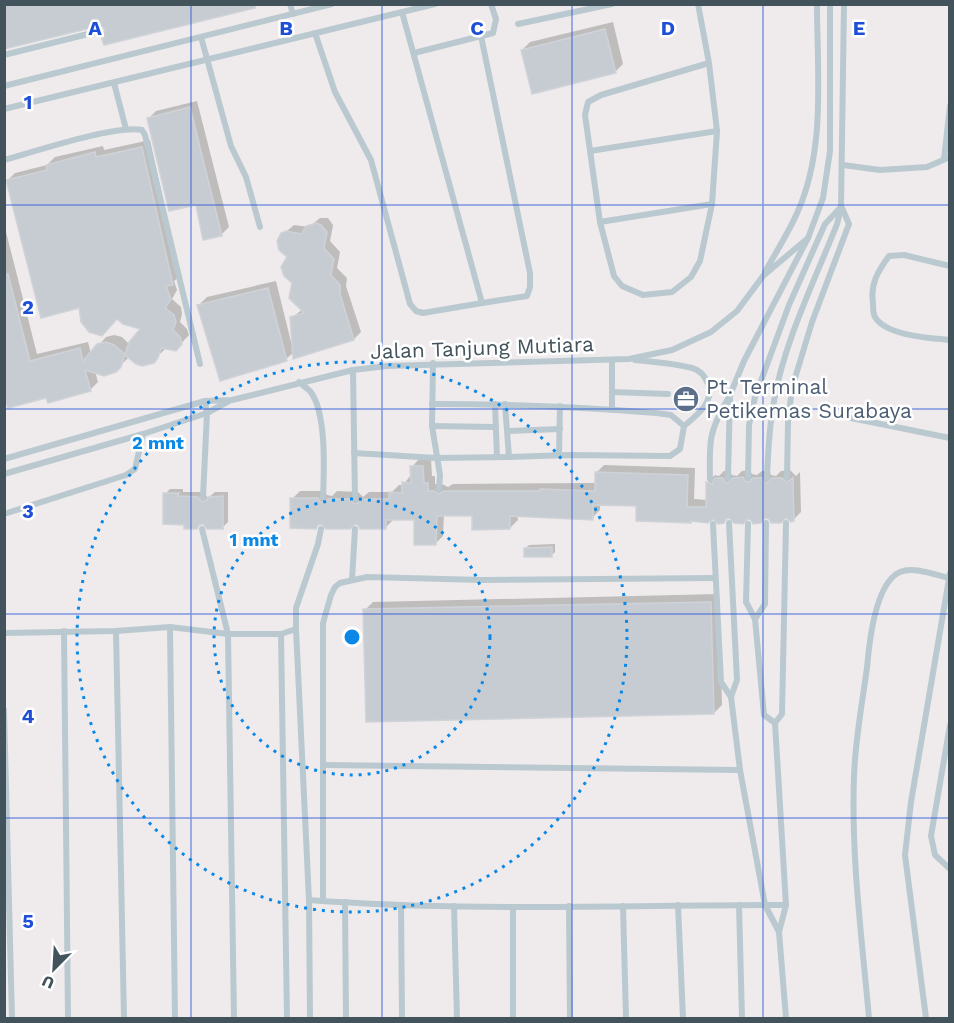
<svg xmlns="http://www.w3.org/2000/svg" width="954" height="1023" font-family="'Work Sans',sans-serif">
<rect width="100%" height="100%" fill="#efebec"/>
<g fill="#0003">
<path d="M613 22 623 64 615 72 522 50 530 42Z"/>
<path d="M197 101 229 227 221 235 197 203 149 118 156 111Z"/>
<path d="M150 140 180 276 174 281 177 290 172 299 181 307 182 314 180 322 187 329 189 335 175 350 166 348 157 357H129L120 366 95 371 98 382 90 390 47 397 4 390V224L37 354 88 342 91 354 106 337 114 335 122 337 129 344 142 329 117 318 80 306 8 180 15 173 47 165 55 157 103 146 104 150Z"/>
<path d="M320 218H328L333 225 330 241 340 252 337 268 347 278 346 286 361 332 354 339 294 357V352L286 359 199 305 207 297 276 281 291 342 293 341 291 318 302 310 292 302 290 293 293 282 289 257 280 237 294 225 309 227Z"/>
<path d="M419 459H431L432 476H435V484H442L448 487 453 484 596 483 597 472 604 465 695 468 694 499 708 500 707 483 715 475 719 476 724 471H730L732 475 737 476 742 471 750 470 752 474 757 475 762 471H769L771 475 776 476 781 471 790 470 796 476 800 472 801 512 793 520 786 516 752 519 729 516 723 522 713 517 693 519 690 522 638 505 600 503V510L592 518 517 515 518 520 510 528 474 514H444L443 536 435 544 415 519 393 520 385 528 359 524 320 523 292 499 300 491H325L327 495 332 496 337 491 358 492 363 497 369 492H392L399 485H403L411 475 412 467Z"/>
<path d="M170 489H183V492H203L208 498 215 492H228V522L223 527 206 524H185L165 494Z"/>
<path d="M555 544V552L551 556 526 548 529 545Z"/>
<path d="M719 594 722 705 714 713 365 610 373 602Z"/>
</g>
<g fill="#c7ccd2" stroke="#cfd3d8" stroke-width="1.5">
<path d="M4 4H255V8L104 45 101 36 105 30 103 27 99 26 4 49Z"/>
<path d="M605 29 616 73 532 94 521 50Z"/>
<path d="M190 107 222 236 203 240 196 205 169 211 147 118Z"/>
<path d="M142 147 173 285 166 286 171 299 165 308 174 315 176 322 173 330 180 337 182 344 176 351 161 348 158 358 154 363 142 366 136 364 125 355 129 342 140 329 123 324 117 319 102 336 89 332 81 322 79 308 41 318 6 180 47 170 46 165 95 152 96 157Z"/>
<path d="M316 223 321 225 327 232 324 248 334 259 331 275 340 285V294L354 340 293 359 290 317 304 313 289 298 292 283 284 276 281 267 287 257 279 250 277 241 281 233 286 231 301 234 307 226Z"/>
<path d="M8 274 30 361 80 348 83 361 97 344 106 342 114 345 125 354 121 367 116 372 104 376 85 370 91 391 48 403 46 398 8 408 4 396V275Z"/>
<path d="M268 288 287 361 220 381 197 305Z"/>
<path d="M410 466H423L424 483H428V491H434L439 494 444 491H540V489L595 491V472L688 475 687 507H706V482L712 484 715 478H723L725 482 728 483 733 478 743 477 745 481 748 482 753 478H762L764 482 767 483 772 478H782L787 482 793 478 794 521 791 522 786 518 781 523H771L769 519 765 518 761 523 753 524 751 520 748 519 743 524 734 523 729 518 726 519 724 523 718 524 713 519 708 523 691 521V523L636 521V506L593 505V520L510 516V529L472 530V516H437L436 545H414V520H386V529H360L358 525 355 524 350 529H326L321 524 318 525 316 529 290 528V498H318L320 502 323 503 328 499H350L354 504 358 503 360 499H389V492L402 493V482L411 483Z"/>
<path d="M163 493H179L178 496 198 497 202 502 207 500 208 497 223 496V529H207L203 524 199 525 197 529H184V525L163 524Z"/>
<path d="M552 547V557H524V548Z"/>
<path d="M711 602 714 714 366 722 363 609Z"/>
</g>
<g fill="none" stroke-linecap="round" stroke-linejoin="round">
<g stroke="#bac9d0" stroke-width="6">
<path d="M290 4 293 14"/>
<path d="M698 4 709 63 717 131 712 204 700 261 691 277 672 292 643 295 622 286 614 276 600 222 585 115 588 102 601 95 709 63"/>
<path d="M402 12 482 303 527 296 530 287V273L481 36"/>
<path d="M518 24 612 4"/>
<path d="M315 33 335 92 371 160 410 304 416 311 423 313 482 303"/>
<path d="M201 37 231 146 246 177 260 227"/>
<path d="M414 53 493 33 496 19 491 4"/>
<path d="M4 55 100 31"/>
<path d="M114 83 126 129"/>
<path d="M4 86 332 4"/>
<path d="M4 109 435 4"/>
<path d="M590 151 717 131"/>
<path d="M944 159 950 106"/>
<path d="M4 160C33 152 117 124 142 130L145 135 200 364"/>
<path d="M843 165 880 170 927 167 950 157"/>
<path d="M600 222 712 204"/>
<path d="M950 266 904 255 889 256C878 271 870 284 873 303 873 307 873 314 875 317 886 336 931 338 950 340"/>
<path d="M765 272C776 252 789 232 798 211 826 148 817 72 817 4"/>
<path d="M635 360C654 362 674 363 692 368 700 370 705 376 708 384 715 402 696 416 684 426"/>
<path d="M433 363 432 426 440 475 439 489"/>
<path d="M353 370 355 499"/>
<path d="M299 382C302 385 307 388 310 391 327 412 324 472 323 498"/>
<path d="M612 392 668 394"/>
<path d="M432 404C507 404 581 407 656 413L671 415 684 426 680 449 670 456 568 455 509 457 505 404"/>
<path d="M495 404 497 457"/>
<path d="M612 409V360"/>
<path d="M851 418 950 438"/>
<path d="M432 426 496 427"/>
<path d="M508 431 560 429"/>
<path d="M354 453 436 458 509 457"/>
<path d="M559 455 560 406"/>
<path d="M4 459 205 401 232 400 353 370 387 366 629 359 672 350 711 332 737 311 763 276 808 238"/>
<path d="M4 474 143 434 207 413 229 401"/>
<path d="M748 477 749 425 755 397 789 305 825 224 841 207 844 4"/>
<path d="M787 477 788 422 792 388 812 322 849 224 842 208"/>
<path d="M728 478 730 395 744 361 808 238 823 198 830 151V4"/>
<path d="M767 478C768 452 769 426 774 401 784 342 815 280 837 224L841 208"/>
<path d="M710 479C709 440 709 431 729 397"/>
<path d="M203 497 207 413 205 401"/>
<path d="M4 514 126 475 135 469 143 434"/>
<path d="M729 523 737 680 731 697 740 770 765 905 779 932"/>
<path d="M766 523 765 604 755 619 764 715 775 723"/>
<path d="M713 524 721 682 731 697"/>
<path d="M748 524 746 602 755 619"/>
<path d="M202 529 228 634 234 1018"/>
<path d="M352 580 355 529"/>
<path d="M170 627 175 1018"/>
<path d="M296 629V608L318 544 321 529"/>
<path d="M64 631 68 1018"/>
<path d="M116 631 124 1018"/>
<path d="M4 633 116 631 170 627 228 634H281L296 629 309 900 310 1018"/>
<path d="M281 634 287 1018"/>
<path d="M4 710 12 1018"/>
<path d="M950 725 931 836 935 855 950 869"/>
<path d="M324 765 740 770"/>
<path d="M309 900C468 912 627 905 786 905"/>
<path d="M323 901V623L331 595 335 587 340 583 367 577 482 580 715 578"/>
<path d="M345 902 346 1018"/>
<path d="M401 905 402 1018"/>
<path d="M678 905 683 1018"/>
<path d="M739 905 742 1018"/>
<path d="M454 906 457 1018"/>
<path d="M569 906 570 1018"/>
<path d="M623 906 626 1018"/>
<path d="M513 907V1018"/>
<path d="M786 1018 779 932 786 905 775 723 782 714 786 523"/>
<path d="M869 1018C862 939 851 857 854 777 855 741 862 704 867 668 869 644 875 583 900 572 913 566 935 575 949 578"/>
<path d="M926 1018 905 855 911 802 950 573"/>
</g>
</g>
<path fill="none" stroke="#1d4ed8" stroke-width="1.5" stroke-opacity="0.55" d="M191 4V1018M382 4V1018M572 4V1018M763 4V1018M4 205H950M4 409H950M4 614H950M4 818H950"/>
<g fill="none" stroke="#0988e7" stroke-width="3" stroke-dasharray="3 6">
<circle cx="352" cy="637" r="138"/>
<circle cx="352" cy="637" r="275"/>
</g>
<defs>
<symbol id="office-disc" viewBox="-11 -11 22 22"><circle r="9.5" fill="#5c6f8a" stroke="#fff"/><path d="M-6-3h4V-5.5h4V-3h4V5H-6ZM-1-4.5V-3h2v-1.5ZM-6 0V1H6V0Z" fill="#fff"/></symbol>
</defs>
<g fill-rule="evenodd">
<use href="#office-disc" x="671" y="384" width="30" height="30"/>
</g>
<g text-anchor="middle" stroke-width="5" stroke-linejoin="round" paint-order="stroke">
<g font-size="21" fill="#42535b" stroke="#fff">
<text transform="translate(482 348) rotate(-2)" y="7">Jalan Tanjung Mutiara</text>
</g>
<g font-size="21" fill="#4e5e75" stroke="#fff" text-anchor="start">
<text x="706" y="394">Pt. Terminal<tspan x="706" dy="24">Petikemas Surabaya</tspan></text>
</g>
</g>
<g font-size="20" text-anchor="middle" font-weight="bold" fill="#1d4ed8" stroke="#fff" stroke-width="5" stroke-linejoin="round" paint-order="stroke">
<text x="95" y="35">A</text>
<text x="286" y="35">B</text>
<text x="477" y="35">C</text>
<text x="668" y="35">D</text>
<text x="859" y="35">E</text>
<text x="28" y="109">1</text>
<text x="28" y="314">2</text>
<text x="28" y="518">3</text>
<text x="28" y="723">4</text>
<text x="28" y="928">5</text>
</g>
<circle cx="352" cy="637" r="9" fill="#0988e7" stroke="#fff" stroke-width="3"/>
<g font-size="18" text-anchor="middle" font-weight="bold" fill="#0988e7" stroke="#fff" stroke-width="5" stroke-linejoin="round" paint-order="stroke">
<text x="158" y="449">2 mnt</text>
<text x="254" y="546">1 mnt</text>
</g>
<rect width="954" height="1023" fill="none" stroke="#42535b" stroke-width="12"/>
<g transform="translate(54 969) rotate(204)" stroke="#ffffff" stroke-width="4.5" paint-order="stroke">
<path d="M0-4.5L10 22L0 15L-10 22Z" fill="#42535b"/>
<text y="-9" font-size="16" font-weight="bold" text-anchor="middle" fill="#42535b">U</text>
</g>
</svg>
